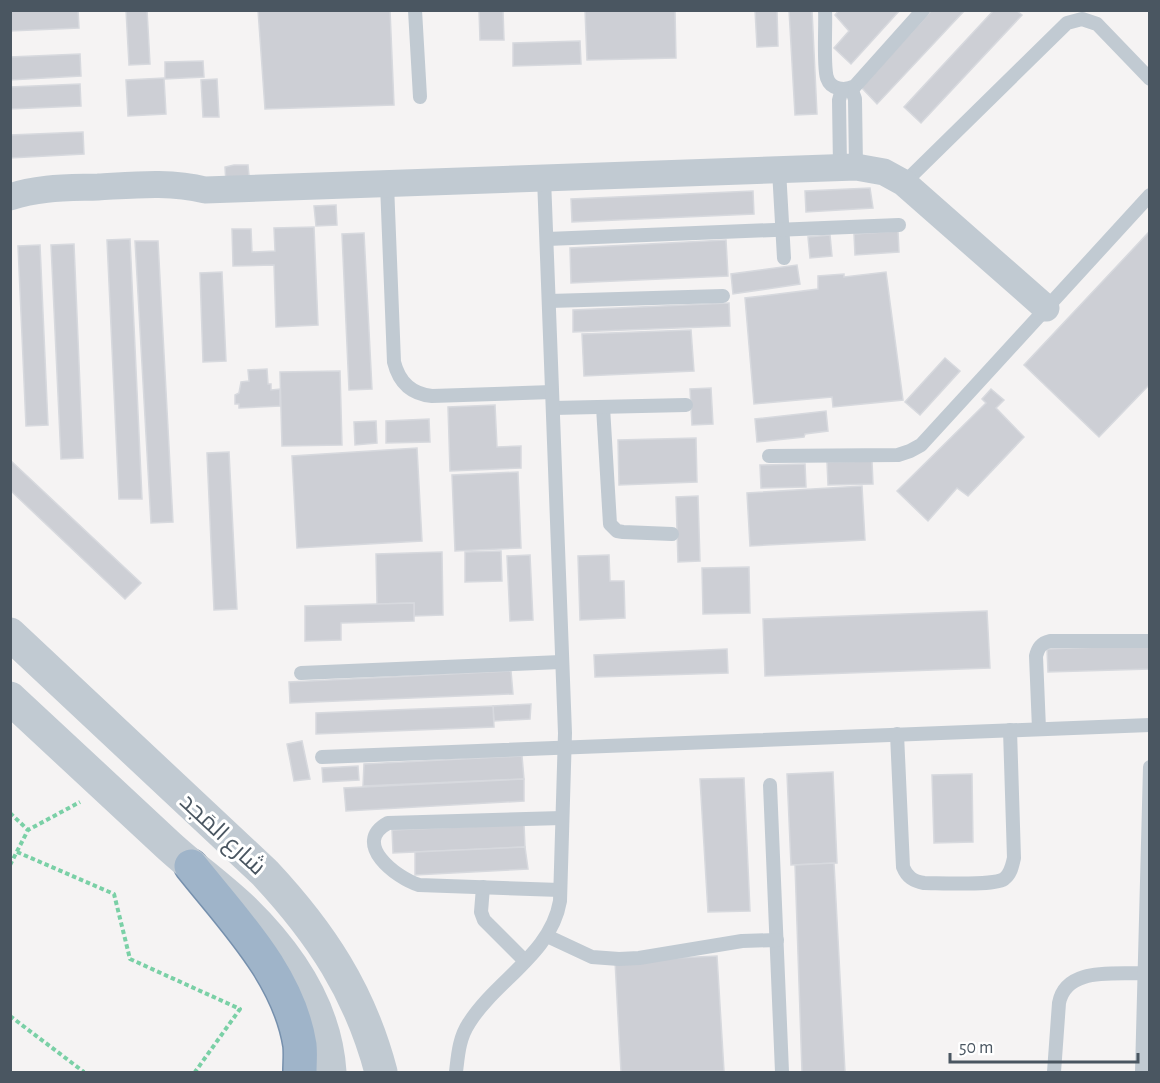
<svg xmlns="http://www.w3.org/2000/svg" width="1160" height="1083" font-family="'Alegreya Sans',Cairo,sans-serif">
<rect width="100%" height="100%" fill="#f5f3f3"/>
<g fill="#cdcfd5" stroke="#d7d9de" stroke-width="1.5">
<path d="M10 10H78L79 28 10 31Z"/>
<path d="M126 10H147L150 64 129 65Z"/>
<path d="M258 10H390L394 105 265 109Z"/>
<path d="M479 10H503L504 40H480Z"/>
<path d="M585 10H675L676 58 587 60Z"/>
<path d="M755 10H777L778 46 757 47Z"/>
<path d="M789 10H812L817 114 795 115Z"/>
<path d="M839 10H900L851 64 834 48 849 31 835 15Z"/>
<path d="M932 10H965L877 104 861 87Z"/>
<path d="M994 10H1016L1022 15 921 123 904 107Z"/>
<path d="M580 41 581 64 513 66V43Z"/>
<path d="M80 54 81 76 10 80V57Z"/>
<path d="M203 61 204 77 165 79V62Z"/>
<path d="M164 78 166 114 128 116 126 80Z"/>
<path d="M217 79 219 117H203L201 80Z"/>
<path d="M80 84 81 106 10 109V87Z"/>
<path d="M83 132 84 154 10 158V135Z"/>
<path d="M234 165H248L251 198 227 200 225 167Z"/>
<path d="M870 188 873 208 806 212 805 191Z"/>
<path d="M753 191 754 214 572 222 571 199Z"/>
<path d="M336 205 337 225 316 226 314 206Z"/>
<path d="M314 227 318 325 276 327 274 265 233 266 232 229H251L252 252 275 251 274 228Z"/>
<path d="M898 231 899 252 855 255 854 234Z"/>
<path d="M1149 232 1150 384 1099 437 1024 365Z"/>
<path d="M364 233 372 389 349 390 342 234Z"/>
<path d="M830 235 832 256 810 258 808 237Z"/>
<path d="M130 239 142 499H119L107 240Z"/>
<path d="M726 240 728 276 571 283 570 248Z"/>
<path d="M135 241H158L173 522 151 523Z"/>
<path d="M74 244 83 458 61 459 51 245Z"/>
<path d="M40 245 48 425 26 426 18 246Z"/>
<path d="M797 265 800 284 733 294 731 274Z"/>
<path d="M222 272 226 361 203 362 200 273Z"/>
<path d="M886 272 903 400 833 407 832 397 754 404 745 298 818 289V276L844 274V277Z"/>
<path d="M729 303 730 326 573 332V310Z"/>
<path d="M691 330 694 371 584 376 582 334Z"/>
<path d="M945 358 960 371 920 415 905 402Z"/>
<path d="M267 369 268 384H271V390L280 389V406L239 408V404H235V395L239 393 241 382 249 381 248 370Z"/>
<path d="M340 371 342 445 282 446 280 372Z"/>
<path d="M711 388 713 424 692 425 690 389Z"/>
<path d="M991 389 1004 400 996 408 1024 437 968 496 957 488 928 521 897 491 986 403 982 399Z"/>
<path d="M495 405 497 447 521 446V468L450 471 448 407Z"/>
<path d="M826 411 828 431 805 434 804 437 757 442 755 419Z"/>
<path d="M429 419 430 442 386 443V421Z"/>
<path d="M376 421 377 443 355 445 354 422Z"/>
<path d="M696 438 697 482 619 485 618 440Z"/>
<path d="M417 448 422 541 297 548 292 456Z"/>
<path d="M229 452 237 609 214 610 207 453Z"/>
<path d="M10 460 141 583 125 599 10 490Z"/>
<path d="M872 461 873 484 828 485 827 462Z"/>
<path d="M805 464 806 487 761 488 760 465Z"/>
<path d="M518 472 521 548 455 551 452 475Z"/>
<path d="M862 486 865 540 750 546 747 493Z"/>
<path d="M698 496 700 561 678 562 676 497Z"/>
<path d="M501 551 502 581 465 582V552Z"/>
<path d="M442 552 443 615 414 616V603L377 604 376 554Z"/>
<path d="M530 555 533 620 510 621 507 556Z"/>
<path d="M609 555 610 581H624L625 618 580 620 578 556Z"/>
<path d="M749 567 750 613 703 614 702 568Z"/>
<path d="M414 603V621L341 623V640L305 641V606Z"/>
<path d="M987 611 990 668 765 676 763 619Z"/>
<path d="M1150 645V669L1048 672 1047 649Z"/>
<path d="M727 649 728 673 595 677 594 655Z"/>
<path d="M511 671 513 694 290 703 289 682Z"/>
<path d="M531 704 530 719 494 721 493 706Z"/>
<path d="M493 706 494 727 316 734V713Z"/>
<path d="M302 741 310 779 294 781 287 744Z"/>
<path d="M522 756 524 779 363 786 364 764Z"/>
<path d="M358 766 359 780 323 782 322 768Z"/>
<path d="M833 772 837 863 791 865 787 774Z"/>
<path d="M972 774 973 842 934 843 932 775Z"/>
<path d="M744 778 750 911 708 912 700 779Z"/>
<path d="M524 779V801L346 811 344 788Z"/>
<path d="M524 824 525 847 393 853 392 830Z"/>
<path d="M525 847 528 869 415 875V852Z"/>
<path d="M834 863 845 1072H802L795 865Z"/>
<path d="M717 956 724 1071 621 1072 615 961Z"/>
</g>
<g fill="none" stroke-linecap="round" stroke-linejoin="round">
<defs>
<path id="trunk" d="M191 866C233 919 289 975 300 1045 301 1054 300 1063 300 1072"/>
</defs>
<use href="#trunk" stroke="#7690ad" stroke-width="36"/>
<g stroke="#7ad0a6" stroke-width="4" stroke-dasharray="4.5 3" stroke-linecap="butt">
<path d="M10 813 28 830"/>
<path d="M17 852 114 894 130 959 240 1009 195 1072"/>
<path d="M10 865 28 830 80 802"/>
<path d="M10 1016 84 1072"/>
</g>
<g stroke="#c1cad2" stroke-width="14">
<path d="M415 10 420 97"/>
<path d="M825 10C826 26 823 65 827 78 831 90 845 91 855 86L923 10"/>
<path d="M851 88 855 99 856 167"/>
<path d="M840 167 839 100 842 89"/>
<path d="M779 170 784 258"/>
<path d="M904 183 1067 23 1082 19 1097 24 1150 79"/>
<path d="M387 184 394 362C399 382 411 394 432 396L552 392"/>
<path d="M547 239 899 225"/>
<path d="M549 301 723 296"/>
<path d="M603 407 610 524 617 531 623 532 672 534"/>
<path d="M553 408 686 405"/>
<path d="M769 456 898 455 910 451 921 445 1150 195"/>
<path d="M301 673 561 662"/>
<path d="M1039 729 1036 656C1038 648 1041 643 1050 641H1150"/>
<path d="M897 734 903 867C907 877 913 881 924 883 939 883 993 886 1004 879 1011 874 1012 866 1014 858L1010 730"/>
<path d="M322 757 1150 725"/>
<path d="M770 785 782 1072"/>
<path d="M483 887 481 912 484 920 525 961"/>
<path d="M560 890 419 885C396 878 351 843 388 823L562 818"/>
<path d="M547 936 592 957 619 959 639 958 742 941 777 940"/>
<path d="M456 1072C458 1055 459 1038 469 1023 496 980 551 954 560 901L565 733 544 178"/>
<path d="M1054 1072 1059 1003C1066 966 1115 975 1145 973"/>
<path d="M1142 1072 1150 767"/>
</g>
<path stroke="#c1cad2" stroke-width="27" d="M10 197C39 187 68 188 98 187 134 185 170 181 205 190L856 167 884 172 904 183 1046 308"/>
<g stroke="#c1cad2" stroke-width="33">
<path d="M10 634 265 873C321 933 360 992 381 1072"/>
<path d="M10 698C63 747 116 796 168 845 193 868 220 887 244 910 289 954 326 1009 330 1072"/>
</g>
<use href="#trunk" stroke="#9fb4c9" stroke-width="33"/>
</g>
<g text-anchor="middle" stroke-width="6" stroke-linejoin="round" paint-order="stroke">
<g font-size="24" fill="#4a5661" stroke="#fff">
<text transform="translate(223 834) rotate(43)" y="8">شارع المَجد</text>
</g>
</g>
<rect width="1160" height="1083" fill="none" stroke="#4a5661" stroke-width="24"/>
<path d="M950 1053v9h188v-9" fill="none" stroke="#4a5661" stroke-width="3"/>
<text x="959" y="1053" font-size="18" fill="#4a5661" stroke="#ffffff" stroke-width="4.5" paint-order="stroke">50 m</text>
</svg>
